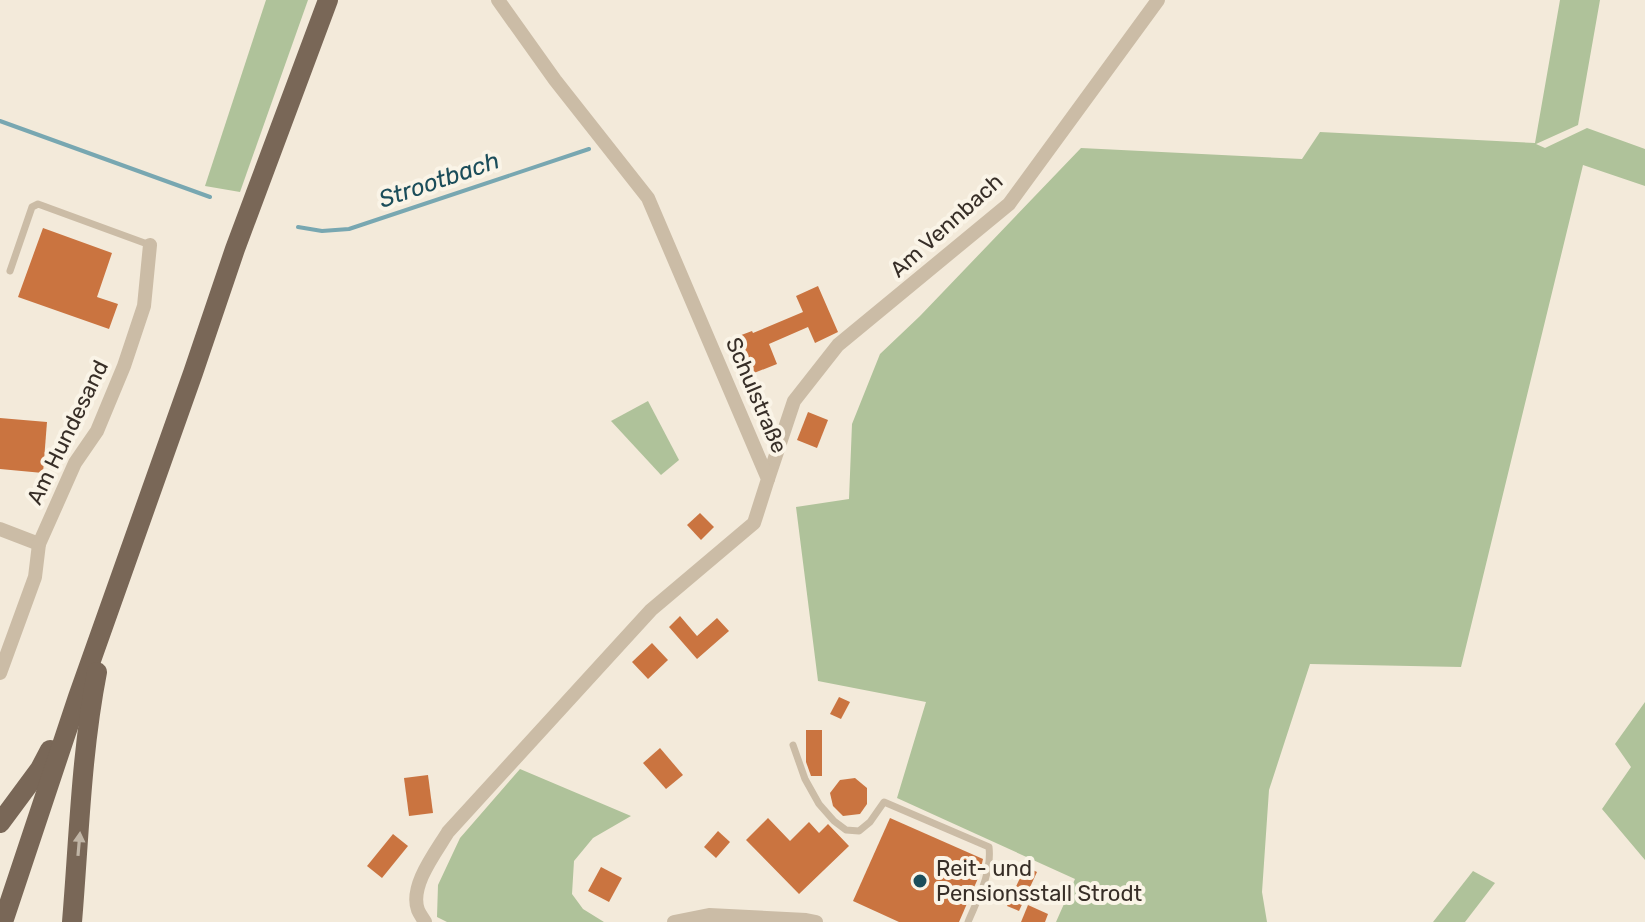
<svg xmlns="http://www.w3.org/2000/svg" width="1645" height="922" font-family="Rubik,sans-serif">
<rect width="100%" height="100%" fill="#f3eada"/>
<g fill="#afc29a">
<path d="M266 0H308L240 192 205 186Z"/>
<path d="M1560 0H1600L1578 125 1536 144 1545 148 1587 128 1645 149V186L1583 165 1461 667 1310 664 1269 790 1262 892 1267 922H1056L1075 879 897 798 926 702 818 681 796 507 849 499 852 424 880 354 920 316 1081 148 1302 159 1320 132 1535 143Z"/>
<path d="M648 401 679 460 661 475 611 421Z"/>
<path d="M1645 702V860L1602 809 1631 767 1615 744Z"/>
<path d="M520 769 631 816 593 838 574 861 572 894 583 909 604 922H447L437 917 438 885 460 838Z"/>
<path d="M1473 871 1495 883 1465 922H1433Z"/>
</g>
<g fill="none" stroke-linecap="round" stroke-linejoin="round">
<g stroke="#78a7b1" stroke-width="4">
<path d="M0 121 210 197"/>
<path d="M298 227 322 231 349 229 589 149"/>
</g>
</g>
<g fill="#ca7440">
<path d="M43 228 112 253 97 297 118 304 109 329 18 297Z"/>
<path d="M818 286 838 332 815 343 808 327 769 344 777 364 744 377 735 356 743 352 736 337 752 331 753 333 803 312 796 296Z"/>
<path d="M808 412 828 420 817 448 797 440Z"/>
<path d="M0 418 47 422 43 473 0 469Z"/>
<path d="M700 513 714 527 701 540 687 525Z"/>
<path d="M680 616 697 636 717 618 729 631 697 659 669 627Z"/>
<path d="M652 643 668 660 648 679 632 662Z"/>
<path d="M839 697 850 702 841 719 830 714Z"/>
<path d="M806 730H822V776H811L806 762Z"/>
<path d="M660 748 683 775 666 789 643 763Z"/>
<path d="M428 775 433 813 409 816 404 778Z"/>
<path d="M855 778 867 788V804L860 814 843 816 833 806 830 793 840 780Z"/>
<path d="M768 818 790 841 809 822 819 833 828 824 849 846 799 894 746 840Z"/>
<path d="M890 818 983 859 979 876 959 922H899L853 901Z"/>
<path d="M718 831 730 842 716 858 704 847Z"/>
<path d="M393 834 408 846 382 878 367 866Z"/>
<path d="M1016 862 1037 872 1019 911 1007 906 1020 878 1011 874Z"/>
<path d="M601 867 622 878 609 902 588 891Z"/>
<path d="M1028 905 1048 914 1045 922H1021Z"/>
</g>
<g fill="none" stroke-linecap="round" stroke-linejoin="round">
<g stroke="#cbbca6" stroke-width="7">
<path d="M10 271 32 207 38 204 150 245"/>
<path d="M793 745 805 779 819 804 834 821 846 830 859 831 870 822 884 802 989 847C992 873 978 898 968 922"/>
</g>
<g stroke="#cbbca6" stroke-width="14">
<path d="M768 479 794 401 838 345 1009 204 1158 0"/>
<path d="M0 529 39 544"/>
<path d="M0 673 35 577 39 544 75 463 97 431 124 366 144 306 150 245"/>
<path d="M425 922C423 918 420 915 418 910 409 886 436 852 448 832L651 610 754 523 768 479 648 198 555 80 498 0"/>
<path d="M674 922 709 915 806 920 816 922"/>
</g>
<g stroke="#796757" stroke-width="20">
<path d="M0 823 40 769 50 750"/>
<path d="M3 922 78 697 193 373 235 249 328 0"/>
<path d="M72 922C79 839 81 754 97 672"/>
</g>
</g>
<defs><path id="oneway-solid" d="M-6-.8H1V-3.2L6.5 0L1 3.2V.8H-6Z" transform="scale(2)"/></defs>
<use fill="#c0b5a6" href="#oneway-solid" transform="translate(79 844) rotate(-85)"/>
<circle fill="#1b4d5a" stroke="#faf4e7" stroke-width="3" cx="920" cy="881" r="8"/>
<g text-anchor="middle" stroke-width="8" stroke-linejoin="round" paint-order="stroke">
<g font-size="22" fill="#372e27" stroke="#faf4e7">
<text transform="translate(946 225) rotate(-42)" y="8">Am Vennbach</text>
<text transform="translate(757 395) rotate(67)" y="8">Schulstraße</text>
<text transform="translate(67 432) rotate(-64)" y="8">Am Hundesand</text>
</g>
<g font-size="22" fill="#372e27" stroke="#faf4e7" text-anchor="start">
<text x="936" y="876">Reit- und<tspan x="936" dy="25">Pensionsstall Strodt</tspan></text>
</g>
<g font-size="24" font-style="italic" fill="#1b4d5a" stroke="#faf4e7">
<text transform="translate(439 180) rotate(-19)" y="8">Strootbach</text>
</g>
</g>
</svg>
